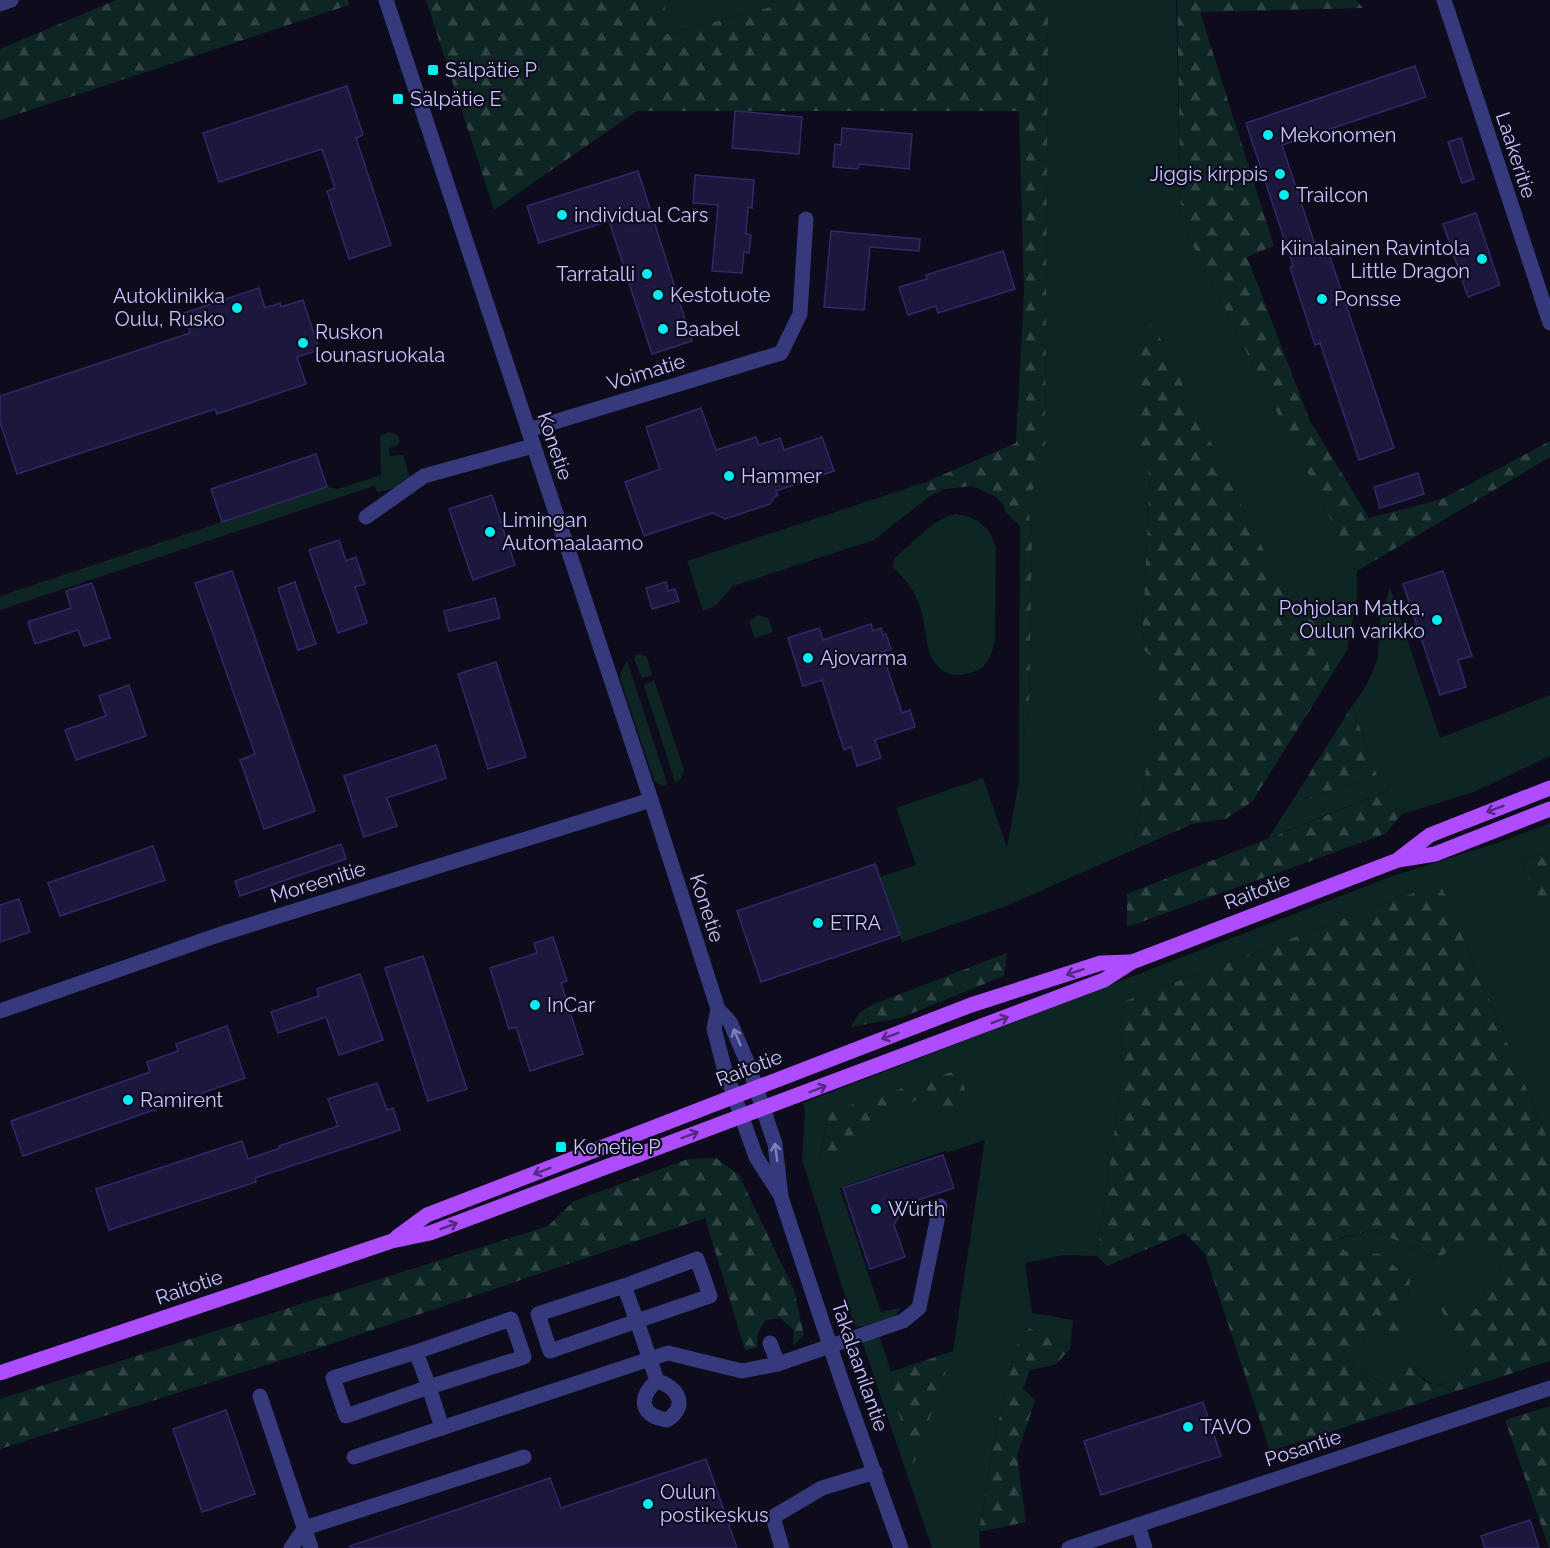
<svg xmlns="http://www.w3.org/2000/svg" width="1550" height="1548" font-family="Raleway,sans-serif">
<defs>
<pattern id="forest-firs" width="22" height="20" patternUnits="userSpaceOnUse" patternTransform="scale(1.5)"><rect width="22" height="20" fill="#0e2623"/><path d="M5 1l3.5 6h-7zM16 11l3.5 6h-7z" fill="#304444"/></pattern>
</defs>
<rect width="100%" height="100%" fill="#0d0b1c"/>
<g fill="#0e2623" fill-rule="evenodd">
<path d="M665 0H778V5L663 35Z"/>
<path d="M1048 0H1176L1181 222 1357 571V597L1347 650 1331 676 1326 651 1313 621 1275 573 1152 323 1134 432 1150 477 1142 647 1159 664V728L1147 763 1133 850 1004 907 902 942 880 877 916 865 896 808 983 778 1007 847 1019 781V744L1024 735 1029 712 1032 535 1029 515 1017 499 1033 489 1045 454Z"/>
<path d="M389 432 397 435 400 442 396 446 389 448 390 456 403 455 411 481 396 488 378 492 374 486 0 610V596L327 487 338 489 381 475 380 436Z"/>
<path d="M926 482 924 487 928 491 944 490 930 496 874 540 733 586 715 606 703 611 687 561Z"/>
<path d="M956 514C978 517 989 527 996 547L995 641C993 648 991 657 986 663 981 670 974 672 966 674 947 678 936 669 929 652 921 610 924 598 893 567L894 559C913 543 932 519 956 514Z"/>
<path d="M1390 588 1440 738 1550 695V756L1474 792 1402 814 1390 790 1268 838 1289 806 1377 775 1352 706 1366 686 1378 658 1380 620Z"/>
<path d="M758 615 768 618 773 632 755 638 754 636 749 621Z"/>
<path d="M640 654 647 657 652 675 642 678 634 659 636 655Z"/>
<path d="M626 662 628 663 667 783 665 786 658 784 654 780 621 681 620 674Z"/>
<path d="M654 680 684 770 680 780 675 782 644 685Z"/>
<path d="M1550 823V852L1521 860 1550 927V1145L1440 883 1122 1002 1121 1084 1097 1256 1063 1255 1025 1263 1032 1313 1073 1320 1070 1349 1029 1328 1016 1346 993 1445 979 1531 980 1548H932L862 1341 880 1338 891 1372 892 1391 914 1463 953 1351 985 1140 947 1153 945 1151 840 1188 881 1312 900 1308C895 1324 869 1325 855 1327L802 1160 805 1111 803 1103 1390 877 1500 842ZM958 1071 879 1123 871 1139 820 1157 829 1112Z"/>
<path d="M1373 1230 1436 1259 1475 1234 1484 1245 1494 1247 1503 1258 1497 1276 1485 1285 1479 1310 1460 1301 1446 1300 1440 1308 1471 1359 1466 1375C1438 1387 1436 1391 1412 1368L1391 1369 1383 1383 1352 1366 1376 1314 1384 1325 1387 1349H1398L1408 1301 1410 1280 1380 1254 1344 1252 1339 1239Z"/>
</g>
<g fill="url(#forest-firs)" fill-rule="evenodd">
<path d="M116 0H348L349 5 0 120V49Z"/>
<path d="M426 0H665L664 35 778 5V0H1048L1045 454 1033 489 1017 499 1029 515 1032 535 1029 712 1024 735 1019 744 1020 526 1005 511 1003 504 995 496 989 494 980 489 971 486 928 491 924 487 926 482 1016 443 1024 294 1019 111H637L494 210Z"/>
<path d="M1177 0H1356L1363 8 1200 12 1274 246 1247 257 1310 421 1369 518 1442 499 1550 441V457L1357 571 1181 222Z"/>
<path d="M1152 322 1275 573 1313 621 1326 651 1331 676 1252 802 1225 819 1192 824 1133 850 1147 763 1159 728V664L1142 648 1150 477 1134 432 1135 344Z"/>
<path d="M1352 706 1377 775 1289 806Z"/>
<path d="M1391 790 1402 814 1385 834 1127 927V894Z"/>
<path d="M1550 852V927L1521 860Z"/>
<path d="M1440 883 1550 1145V1361L1270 1451 1205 1254 1185 1233 1107 1266 1097 1256 1121 1084 1122 1002ZM1373 1230 1437 1259 1475 1234 1484 1245 1494 1247 1503 1258 1497 1276 1485 1285 1479 1310 1460 1301 1446 1300 1440 1308 1471 1359 1466 1375 1440 1386 1426 1382 1412 1368 1401 1365 1391 1369 1382 1383 1352 1366 1376 1314 1384 1325 1387 1350H1398L1408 1301 1410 1279 1380 1254 1344 1251 1339 1238Z"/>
<path d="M1007 953 1004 976 900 1018 851 1027 859 1013 874 1004Z"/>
<path d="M958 1070 970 1103 939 1114 927 1093 879 1123 872 1139 820 1158 829 1112Z"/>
<path d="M716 1158 739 1175 794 1290 804 1335 793 1346 794 1330 780 1318 766 1320 758 1333 757 1347 745 1350 705 1218 307 1352 0 1449V1399L548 1226 574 1201 688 1159Z"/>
<path d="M1029 1328 1070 1349 1055 1365 1030 1370 1023 1389 1035 1400 1017 1456 1026 1522 979 1532 993 1445 1016 1346Z"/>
<path d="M953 1351 914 1464 892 1391 891 1372Z"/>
<path d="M1550 1406V1548H1549L1505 1420Z"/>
</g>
<g fill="#1c173d" stroke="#302969" stroke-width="1.5">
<path d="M1415 66 1426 97 1282 145 1319 257 1329 254 1394 448 1359 460 1320 343 1315 345 1290 267 1293 266 1246 123Z"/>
<path d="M347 86 363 135 356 138 391 245 349 259 327 191 335 188 322 149 219 182 203 133Z"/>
<path d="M735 111 802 117 799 154 732 148Z"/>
<path d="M842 128 912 134 909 169 859 164 858 169 833 167 835 144 841 145Z"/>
<path d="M1461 138 1474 179 1462 183 1448 142Z"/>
<path d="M638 171 692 341 652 354 609 221 539 243 527 206Z"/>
<path d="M695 175 754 180 752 208 748 207 746 234 751 235 749 253 744 252 742 273 712 271 718 205 693 203Z"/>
<path d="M1476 213 1500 285 1468 297 1443 224Z"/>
<path d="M831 231 920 239 919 251 870 247 864 310 824 307Z"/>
<path d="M1003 251 1015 289 938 313 936 306 908 315 899 287 927 279 926 275Z"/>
<path d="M259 288 265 308 280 303 281 307 303 300 319 350 297 357 306 384 217 414 215 409 17 474 0 422V396L190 333 184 313Z"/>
<path d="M701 408 716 450 756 437 759 445 780 438 784 450 822 437 834 471 776 491 778 495 774 497 770 504 725 519 713 513 644 536 625 482 660 469 646 427Z"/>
<path d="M316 454 327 487 222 522 211 489Z"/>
<path d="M1418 473 1424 494 1380 508 1374 487Z"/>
<path d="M492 495 515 565 473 580 449 509Z"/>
<path d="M339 540 346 561 356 557 365 584 355 587 367 623 338 633 309 550Z"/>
<path d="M232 571 315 811 264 829 240 760 255 754 195 583Z"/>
<path d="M1443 571 1472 656 1458 660 1466 687 1440 695 1403 584Z"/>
<path d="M295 582 316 644 298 650 278 588Z"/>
<path d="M666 582 668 591 675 589 679 601 652 609 646 588Z"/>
<path d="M92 583 110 638 84 646 78 630 35 644 28 622 71 608 66 591Z"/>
<path d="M495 598 500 618 449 631 444 611Z"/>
<path d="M871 624 873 631 881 628 883 635 886 634 891 649 882 652 902 713 910 710 915 727 875 740 881 758 857 766 851 747 844 750 822 680 803 686 788 638 819 628 823 640Z"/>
<path d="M496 662 526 757 488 769 458 674Z"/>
<path d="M129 685 146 736 76 760 65 730 106 716 99 696Z"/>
<path d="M436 745 446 778 387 798 397 826 364 837 344 776Z"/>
<path d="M341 844 346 859 240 896 235 881Z"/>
<path d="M153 846 165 880 60 916 48 883Z"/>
<path d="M875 864 900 935 761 982 737 911Z"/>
<path d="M19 899 30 932 0 942V905Z"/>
<path d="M553 937 567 981 561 983 583 1054 530 1071 516 1027 509 1029 490 968 537 953 534 943Z"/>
<path d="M423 956 467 1089 428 1101 385 968Z"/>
<path d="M360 974 383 1040 339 1055 326 1017 278 1033 271 1012 319 996 317 989Z"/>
<path d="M227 1026 245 1078 23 1156 11 1121 150 1072 147 1062 178 1051 176 1044Z"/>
<path d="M377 1083 387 1110 393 1108 400 1130 255 1178 256 1182 109 1230 96 1189 242 1141 248 1159 280 1148 279 1146 338 1126 328 1099Z"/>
<path d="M943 1155 954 1188 906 1204 894 1225 905 1257 870 1269 843 1188Z"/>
<path d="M1203 1402 1221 1456 1101 1495 1084 1441Z"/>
<path d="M226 1410 255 1494 202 1512 173 1429Z"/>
<path d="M706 1459 737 1548H350V1546L550 1478 561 1508Z"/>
<path d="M1530 1520 1539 1548H1485L1481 1536Z"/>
</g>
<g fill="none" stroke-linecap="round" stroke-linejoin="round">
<g stroke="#36397c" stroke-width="15">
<path d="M386 0 651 800 718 1009 730 1022 748 1064 775 1144 781 1197 843 1385 901 1548"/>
<path d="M1444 0 1550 323"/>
<path d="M0 4 11 0"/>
<path d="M528 430 781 353 800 314 806 219"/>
<path d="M366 517 424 476 533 446"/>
<path d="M718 1009 714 1029 724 1067 756 1157 779 1193"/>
<path d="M0 1011 221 934 651 800"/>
<path d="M624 1286 697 1259 710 1296 637 1321 624 1286 538 1314 550 1351 637 1321 657 1381C637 1398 641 1416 667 1420 689 1406 678 1387 657 1381"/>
<path d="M770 1343 778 1364"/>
<path d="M416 1352 429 1387 346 1416 333 1378 416 1352 511 1319 524 1357 429 1387 442 1428"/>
<path d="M260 1396 311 1548"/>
<path d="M354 1457 668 1353 742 1371 778 1364 903 1321 919 1308 940 1206"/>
<path d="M1138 1525 1145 1548"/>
<path d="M291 1548 305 1528 524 1457"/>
<path d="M782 1548 773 1517 822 1488 875 1472"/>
<path d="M1069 1548 1550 1388"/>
</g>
<g stroke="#ae4dff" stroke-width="15">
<path d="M1400 858 1430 835 1550 788"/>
<path d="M397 1237 427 1215 971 1005 1101 963 1130 962"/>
<path d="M0 1373 392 1241 430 1233 1104 980 1132 962 1398 860 1435 854 1550 809"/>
</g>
</g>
<defs><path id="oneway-shaft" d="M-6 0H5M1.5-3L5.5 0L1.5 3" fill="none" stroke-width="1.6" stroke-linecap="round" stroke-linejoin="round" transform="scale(1.5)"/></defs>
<g stroke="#552982">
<use href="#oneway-shaft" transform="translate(1495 809) rotate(159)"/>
<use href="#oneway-shaft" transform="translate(1075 972) rotate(162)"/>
<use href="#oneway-shaft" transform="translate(1000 1020) rotate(-21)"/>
<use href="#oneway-shaft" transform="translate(890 1036) rotate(159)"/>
<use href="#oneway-shaft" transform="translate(818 1089) rotate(-21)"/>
<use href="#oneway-shaft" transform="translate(690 1135) rotate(-21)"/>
<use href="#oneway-shaft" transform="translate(542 1171) rotate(159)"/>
<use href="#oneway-shaft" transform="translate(449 1226) rotate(-21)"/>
</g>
<g stroke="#7f80be">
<use href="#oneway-shaft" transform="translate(737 1037) rotate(-113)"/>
<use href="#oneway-shaft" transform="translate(776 1152) rotate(-98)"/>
</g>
<g fill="#00edf1" stroke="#0d0b1c" stroke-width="2">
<rect x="427" y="64" width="12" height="12" rx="3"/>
<rect x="392" y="93" width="12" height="12" rx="3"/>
<circle cx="1268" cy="135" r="6"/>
<circle cx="1280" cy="174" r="6"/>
<circle cx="1284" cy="195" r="6"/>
<circle cx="562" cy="215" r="6"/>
<circle cx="1482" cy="259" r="6"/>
<circle cx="647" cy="274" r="6"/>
<circle cx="658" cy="295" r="6"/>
<circle cx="1322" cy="299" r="6"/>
<circle cx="237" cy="308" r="6"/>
<circle cx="663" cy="329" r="6"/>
<circle cx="303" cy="343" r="6"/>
<circle cx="729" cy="476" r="6"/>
<circle cx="490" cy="532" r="6"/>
<circle cx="1437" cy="620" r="6"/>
<circle cx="808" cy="658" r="6"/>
<circle cx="818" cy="923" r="6"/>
<circle cx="535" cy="1005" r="6"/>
<circle cx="128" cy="1100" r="6"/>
<rect x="555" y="1141" width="12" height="12" rx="3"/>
<circle cx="876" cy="1209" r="6"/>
<circle cx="1188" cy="1427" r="6"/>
<circle cx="648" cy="1504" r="6"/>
</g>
<g text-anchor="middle" stroke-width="4.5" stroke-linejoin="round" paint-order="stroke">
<g font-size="20" fill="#c8c6ff" stroke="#0d0b1c" text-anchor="start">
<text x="445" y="77">Sälpätie P</text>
<text x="410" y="106">Sälpätie E</text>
<text x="1280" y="142">Mekonomen</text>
<text x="1268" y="181" text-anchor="end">Jiggis kirppis</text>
<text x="1296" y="202">Trailcon</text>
<text x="574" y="222">individual Cars</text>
<text x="1470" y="255" text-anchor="end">Kiinalainen Ravintola<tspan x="1470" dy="23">Little Dragon</tspan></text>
<text x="635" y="281" text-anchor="end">Tarratalli</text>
<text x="670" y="302">Kestotuote</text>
<text x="225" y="303" text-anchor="end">Autoklinikka<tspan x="225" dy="23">Oulu, Rusko</tspan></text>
<text x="1334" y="306">Ponsse</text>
<text x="675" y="336">Baabel</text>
<text x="315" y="339">Ruskon<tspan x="315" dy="23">lounasruokala</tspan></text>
<text x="741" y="483">Hammer</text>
<text x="502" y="527">Limingan<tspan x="502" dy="23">Automaalaamo</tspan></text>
<text x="1425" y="615" text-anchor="end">Pohjolan Matka,<tspan x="1425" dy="23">Oulun varikko</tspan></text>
<text x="820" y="665">Ajovarma</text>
<text x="830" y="930">ETRA</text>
<text x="547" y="1012">InCar</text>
<text x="140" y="1107">Ramirent</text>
<text x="573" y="1154">Konetie P</text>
<text x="888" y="1216">Würth</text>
<text x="1200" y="1434">TAVO</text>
<text x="660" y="1499">Oulun<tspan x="660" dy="23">postikeskus</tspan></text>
</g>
<g font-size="20" fill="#c8c6ff" stroke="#0d0b1c">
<text transform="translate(1516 155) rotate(72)" y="7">Laakeritie</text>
<text transform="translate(646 372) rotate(-17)" y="7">Voimatie</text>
<text transform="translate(555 446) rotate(71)" y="7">Konetie</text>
<text transform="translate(318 882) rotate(-17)" y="7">Moreenitie</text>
<text transform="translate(1257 891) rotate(-21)" y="7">Raitotie</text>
<text transform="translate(707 908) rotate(72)" y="7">Konetie</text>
<text transform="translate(749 1068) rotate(-21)" y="7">Raitotie</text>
<text transform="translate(189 1287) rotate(-19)" y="7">Raitotie</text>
<text transform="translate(860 1366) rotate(71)" y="7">Takalaanilantie</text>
<text transform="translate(1303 1448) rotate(-18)" y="7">Posantie</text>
</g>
</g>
</svg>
